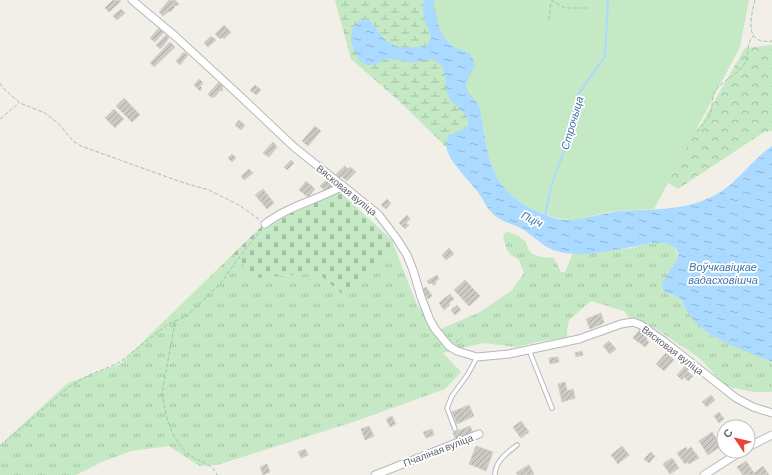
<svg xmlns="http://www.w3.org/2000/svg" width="772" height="475" font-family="Barlow,sans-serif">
<defs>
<pattern id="grass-tufts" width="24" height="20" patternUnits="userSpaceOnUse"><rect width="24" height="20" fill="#c5e8c5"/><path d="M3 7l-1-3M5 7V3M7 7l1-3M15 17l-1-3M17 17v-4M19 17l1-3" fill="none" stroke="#a3c0a4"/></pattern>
<pattern id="forest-crowns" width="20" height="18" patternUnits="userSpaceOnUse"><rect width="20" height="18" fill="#c5e8c5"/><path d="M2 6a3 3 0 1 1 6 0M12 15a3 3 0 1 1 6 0" fill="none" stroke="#a3c0a4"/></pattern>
<pattern id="wetland-marsh" width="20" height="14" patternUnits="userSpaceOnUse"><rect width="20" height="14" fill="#c5e8c5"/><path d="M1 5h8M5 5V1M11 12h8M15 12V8" fill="none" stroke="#a3c0a4"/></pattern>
<pattern id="cemetery-stones" width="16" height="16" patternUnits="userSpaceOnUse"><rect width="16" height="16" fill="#c5e8c5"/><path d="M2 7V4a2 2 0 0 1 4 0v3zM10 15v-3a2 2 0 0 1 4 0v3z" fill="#a3c0a4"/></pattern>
<pattern id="water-ripples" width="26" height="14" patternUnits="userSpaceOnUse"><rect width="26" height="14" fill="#aadaff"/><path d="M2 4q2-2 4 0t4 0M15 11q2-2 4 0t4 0" fill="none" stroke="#8eb4d2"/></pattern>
<pattern id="building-hatch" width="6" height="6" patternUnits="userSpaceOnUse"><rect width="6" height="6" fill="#cccac5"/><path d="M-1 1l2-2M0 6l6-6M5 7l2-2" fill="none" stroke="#a9a8a4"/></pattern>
</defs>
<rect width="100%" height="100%" fill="#f1efe8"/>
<path fill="url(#grass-tufts)" d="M506 232C512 232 521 237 525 241 528 246 528 252 533 254 540 258 547 257 554 258L561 272H565L573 253C593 252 612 250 631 248 642 246 654 241 665 243 671 244 677 248 677 255 678 264 668 274 664 282L667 294 677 296 681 298 685 307 703 329 709 334 772 362V392H753L726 386 698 357 653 327 637 328 624 311 591 301 569 320 566 338 542 341 516 347 482 343 443 353 461 372 445 389 353 422 217 465 200 466 169 446 131 451 102 462 76 475H0V445L68 383 120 364 233 254 255 278 318 273 342 294 394 246 417 305 441 329 480 312 512 290 524 273 519 260 511 255 507 250 503 237Z"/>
<path fill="url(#forest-crowns)" d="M772 45V131L764 132 678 189 652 173 700 126 745 48Z"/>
<path fill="url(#wetland-marsh)" d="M335 0H454L483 129 446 147 399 101 351 59Z"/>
<path fill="url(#cemetery-stones)" d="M339 191 393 241 394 246 342 294 318 273 255 278 233 254 265 223Z"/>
<path fill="#c5e8c5" d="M436 0H749L740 47 654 209C639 210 623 210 608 212 596 214 585 219 572 220 559 220 547 215 535 210 487 188 488 153 480 108 476 98 463 92 467 81 469 75 472 71 474 66 471 62 469 56 466 52 463 49 456 49 452 45 439 36 433 15 436 0Z"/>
<path fill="url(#water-ripples)" d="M428 8 436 13C438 27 443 42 458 49 464 51 470 52 473 59 478 68 467 75 466 85 466 94 477 100 480 108 488 155 488 189 537 211 546 215 556 220 566 220 584 220 601 213 620 211 649 209 682 211 709 198 735 187 750 161 772 146V362C751 353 713 340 697 324 693 319 689 315 686 309 684 306 684 302 681 299 676 293 666 296 663 289 658 276 693 255 670 245 659 239 637 247 626 248 601 252 568 260 545 246 538 241 531 235 524 230 513 223 500 222 492 213 487 208 484 201 480 195 476 189 470 183 465 177 456 165 440 151 449 135L466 128 469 121C465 111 453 106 448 95 443 84 450 67 434 60 429 58 424 61 419 62 409 64 399 58 389 59 382 59 378 64 372 65 361 67 354 52 352 44 350 36 351 29 357 22L366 19C373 22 375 27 379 32 391 51 408 49 427 45L431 38 424 12Z"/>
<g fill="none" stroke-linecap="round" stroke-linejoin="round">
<path stroke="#aadaff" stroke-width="2" d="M545 216 552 183 563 154 578 95 605 56 608 0"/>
<path stroke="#aadaff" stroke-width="11" d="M429 0 428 8 431 23"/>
</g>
<g fill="url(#building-hatch)" stroke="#d6d1c6">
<path d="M113 0 121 1 109 12 105 8Z"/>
<path d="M169 0 171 1 175 0 179 4 177 6 175 5 174 6 175 7 170 12 169 11 163 16 159 12Z"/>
<path d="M121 9 125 13 117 20 113 16Z"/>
<path d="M224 25 231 32 224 39 222 37 220 39 215 34Z"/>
<path d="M159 28 164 32 155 42 150 38Z"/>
<path d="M166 35 169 38 165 43H166L160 49 156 45Z"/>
<path d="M211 36 216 40 208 47 204 43Z"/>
<path d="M170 42 175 47 154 67 150 63Z"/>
<path d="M184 52 188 55 180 65 176 61Z"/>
<path d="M199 79 203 83 200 86 202 88 200 91 194 85Z"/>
<path d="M219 82 223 86 222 88 223 90 221 91 220 90 215 97 214 96 212 98 208 94Z"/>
<path d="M255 85 261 90 256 95 250 90Z"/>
<path d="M124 98 140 115 132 122 116 106Z"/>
<path d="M114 109 124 119 115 128 105 118Z"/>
<path d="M239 120 245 125 241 130 235 125Z"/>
<path d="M315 126 321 131 308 146 302 141Z"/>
<path d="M273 142 277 147 269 157 263 153Z"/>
<path d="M232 154 236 158 232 162 228 158Z"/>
<path d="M291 160 294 163 287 170 284 167Z"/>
<path d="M345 166 348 169 350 167 356 172 347 181 341 176 340 178 336 174Z"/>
<path d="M249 169 253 173 244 180 241 176Z"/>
<path d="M326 180 333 187 328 193 320 186Z"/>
<path d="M306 181 315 189 308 197 299 190Z"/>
<path d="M263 189 274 203 267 209 255 195Z"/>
<path d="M387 199 391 203 386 209 381 205Z"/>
<path d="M407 215 410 219 406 223 409 225 405 229 399 223Z"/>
<path d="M449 248 454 254 446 260 442 255Z"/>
<path d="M437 275 439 279 435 282 436 284 433 285 432 283 429 284 427 281Z"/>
<path d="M465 280 480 296 469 306 454 290Z"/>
<path d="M426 287 432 296 428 299 422 290Z"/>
<path d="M450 294 454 299 449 303 450 305 444 310 439 303Z"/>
<path d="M457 305 461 310 455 315 451 310Z"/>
<path d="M601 313 604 323 590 329 586 319Z"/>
<path d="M640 329 648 336 646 339 649 342 645 347 633 338Z"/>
<path d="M609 341 616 349 610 354 603 346Z"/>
<path d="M582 351 583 355 576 357 575 353Z"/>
<path d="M666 353 674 360 664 371 656 364Z"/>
<path d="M558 357 559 362 550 364 549 358Z"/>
<path d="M685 366 689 369 687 371 693 376 688 381 684 377 682 380 677 375Z"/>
<path d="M565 382 567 391 573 389 575 398 562 402 558 384Z"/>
<path d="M711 395 715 400 707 407 702 402Z"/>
<path d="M469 405 474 416 457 424 452 412Z"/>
<path d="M719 412 724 419 719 423 714 416Z"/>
<path d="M392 416 396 424 390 427 386 419Z"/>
<path d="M521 421 529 432 521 438 513 427Z"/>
<path d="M369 426 374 436 365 440 361 429Z"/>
<path d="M470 426 473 433 456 440 453 433Z"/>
<path d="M432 429 434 435 426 438 423 432Z"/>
<path d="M712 432 721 446 708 455 699 441Z"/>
<path d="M476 446 493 452 486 471 469 464Z"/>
<path d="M622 446 629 455 618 464 611 455Z"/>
<path d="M686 447 687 450 691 447 699 458 689 464 688 462 685 464 677 453Z"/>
<path d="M305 449 308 455 301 458 298 452Z"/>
<path d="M651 452 655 456 649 463 644 459Z"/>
<path d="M672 458 679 468 670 474 663 464Z"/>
<path d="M746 461 752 470 745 475H743L737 467Z"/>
<path d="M267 464 270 472 263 475 260 467Z"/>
<path d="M529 465 534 474 533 475H526L522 469Z"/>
<path d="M763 466 769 475H745L752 470 754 473Z"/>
<path d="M522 469 526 475H518L516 473Z"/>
</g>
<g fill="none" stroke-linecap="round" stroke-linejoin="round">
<defs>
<g id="service">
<path d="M529 350 552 408"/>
<path d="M455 429 447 408 452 396 468 374 477 357"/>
<path d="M495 475C495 461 507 453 517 445"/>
</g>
<g id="minor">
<path d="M132 0 175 36 239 95 294 147 378 214 397 239 407 255 413 270 421 297 430 320 435 329 449 346 457 351 477 357 509 354 579 339 621 324 633 322 641 325 665 342 736 398 753 407 772 413"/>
<path d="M265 224C288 206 317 200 343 186"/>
<path d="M748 447 772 435"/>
<path d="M375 475 479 434"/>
<path d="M704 475 742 451"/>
</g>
</defs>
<use href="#service" stroke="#b5b8bc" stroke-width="5.5"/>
<use href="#minor" stroke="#b5b8bc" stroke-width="9"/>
<g stroke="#9cc7a9" stroke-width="1" stroke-dasharray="4 2" stroke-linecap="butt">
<path d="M551 0 565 8H588"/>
<path d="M755 0C751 17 743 45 772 41"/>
<path d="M549 20 551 2"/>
<path d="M0 83 4 89 20 103 45 113 59 124 73 141 81 146 184 183 209 190 239 205 260 220"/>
<path d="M0 119 19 103"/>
<path d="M697 132C701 126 709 119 711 112 713 105 711 97 715 91 722 81 737 75 743 66 751 56 744 46 754 35"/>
<path d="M175 322 162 393C165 415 171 441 190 455 198 462 213 463 217 475"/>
<path d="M456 342 462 338"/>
<path d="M0 446 70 386 89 375 107 368 120 362 168 324 187 316 221 283 240 256 261 230"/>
</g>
<use href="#service" stroke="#fff" stroke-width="3.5"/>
<use href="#minor" stroke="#fff" stroke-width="7"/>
</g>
<g text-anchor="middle" stroke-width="3.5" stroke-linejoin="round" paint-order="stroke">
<g font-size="10" fill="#5f6368" stroke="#fff">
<text transform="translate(347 190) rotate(39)" y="4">Вясковая вуліца</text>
<text transform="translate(673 350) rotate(37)" y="4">Вясковая вуліца</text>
<text transform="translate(438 450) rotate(-21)" y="4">Пчаліная вуліца</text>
</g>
<g font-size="11" font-style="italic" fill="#4174aa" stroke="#fff">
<text transform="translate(572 123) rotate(-74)" y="4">Строчыца</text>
<text transform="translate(532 219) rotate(26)" y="4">Пціч</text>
<text x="723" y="271">Воўчкавіцкае<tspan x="723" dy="13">вадасховішча</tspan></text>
</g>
</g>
<g transform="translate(736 439) rotate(305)"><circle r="19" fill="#ffffff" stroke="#bfc1c3"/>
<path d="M0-3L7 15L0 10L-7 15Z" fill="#ea4335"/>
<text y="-6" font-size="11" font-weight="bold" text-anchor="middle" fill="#5f6368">С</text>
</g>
</svg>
